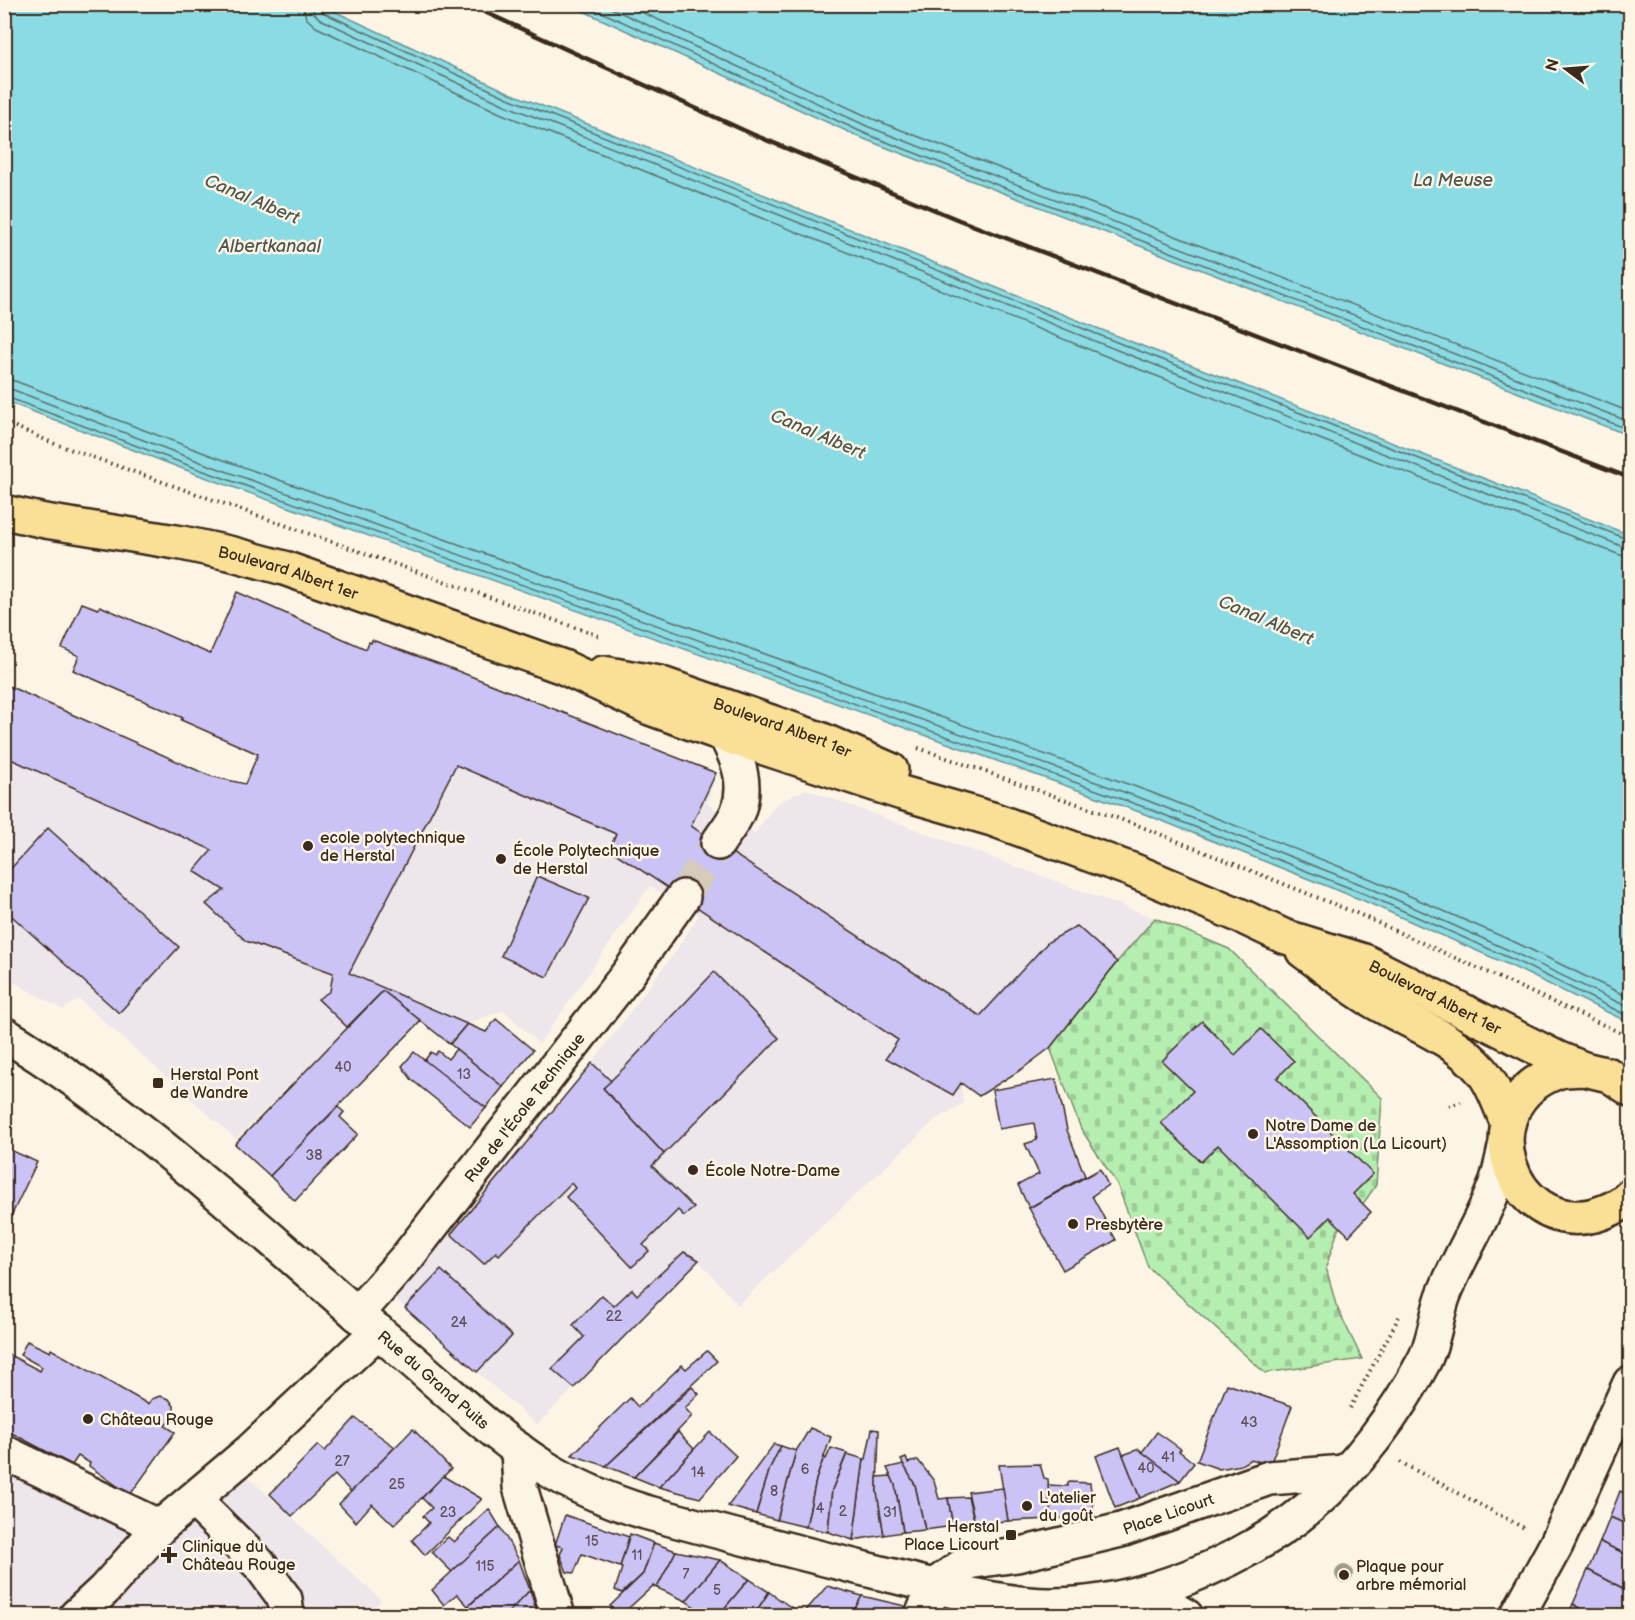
<svg xmlns="http://www.w3.org/2000/svg" width="1635" height="1620" font-family="'Balsamiq Sans',sans-serif">
<defs>
<pattern id="cemetery-stones" width="16" height="16" patternUnits="userSpaceOnUse" patternTransform="scale(1.5)"><rect width="16" height="16" fill="#b5eeb1"/><path d="M2 7V4a2 2 0 0 1 4 0v3zM10 15v-3a2 2 0 0 1 4 0v3z" fill="#9dcc98"/></pattern>
</defs>
<rect width="100%" height="100%" fill="#fcf5e5"/>
<filter id="ink" filterUnits="userSpaceOnUse"><feTurbulence type="fractalNoise" baseFrequency=".0167" numOctaves="2"/><feDisplacementMap in="SourceGraphic" scale="12" xChannelSelector="R" yChannelSelector="G"/><feConvolveMatrix kernelMatrix="1 2 1 2 8 2 1 2 1" color-interpolation-filters="sRGB"/></filter>
<g filter="url(#ink)">
<g fill="#ede6ea">
<path d="M237 592 366 649 369 642 371 643 372 640 445 666 716 773 707 804 755 833 776 804 806 789 1155 918 1117 962 1050 1048 1022 1069 979 1096 961 1084 963 1104 936 1119 738 1305 699 1261 537 1425 393 1297 464 1221 592 1063 675 952 699 915 650 886 539 1044 504 1010 467 1024 450 1044 383 991 236 1139 79 999 63 1010 5 977V684L210 776 245 784 257 754 181 720 182 717 73 670 79 656 62 648 82 603 98 609 100 606 210 654Z"/>
<path d="M4 1433 154 1511 220 1451 381 1600 366 1616 5 1615Z"/>
</g>
<path fill="url(#cemetery-stones)" stroke="#788c68" stroke-width="1.5" d="M1155 918 1229 949 1382 1098 1376 1185 1365 1201 1338 1230 1326 1267 1336 1305 1362 1359 1265 1373 1148 1267 1117 1184 1081 1129 1050 1048 1117 962Z"/>
<g fill="#8adbe3" stroke="#6a9494" stroke-width="1.5">
<path d="M4 5H321L510 93 1132 342 1630 535V1023L1509 965 1362 900 1142 813 199 475 5 401Z"/>
<path d="M570 5H1630V436L864 139Z"/>
</g>
<g fill="none" stroke-linecap="round" stroke-linejoin="round">
<g stroke="#5b716d" stroke-width="1.5">
<path d="M303 4 306 18 316 27 502 114 1123 363 1620 555 1630 557"/>
<path d="M312 4 314 13 320 19 505 105 1127 354 1624 547 1630 548"/>
<path d="M320 4V9L324 13 508 98 1129 347 1630 540"/>
<path d="M584 4 866 134 1630 430"/>
<path d="M602 4 869 127 1630 422"/>
<path d="M624 4 873 119 1630 412"/>
<path d="M4 379 15 381 207 454 1150 792 1371 879 1519 944 1630 998"/>
<path d="M4 388 11 389 203 463 1146 800 1368 887 1515 953 1630 1008"/>
<path d="M4 396 201 470 1144 807 1365 894 1512 959 1630 1017"/>
</g>
</g>
<g fill="#cbc3f6" stroke="#3b2a1e" stroke-width="1.5">
<path d="M237 592 366 649 369 642 371 643 372 640 445 666 716 773 691 826 980 1016 1048 942 1077 926 1117 962 1050 1048 1022 1069 979 1096 961 1083 953 1095 886 1058 898 1040 609 849 616 834 456 765 349 973 467 1024 450 1044 383 991 347 1027 318 999 330 991 333 973 246 941 206 904 224 890 194 871 212 850 4 756V684L210 776 245 784 258 754 181 720 183 718 73 670 79 656 62 648 82 603 98 609 100 606 210 654Z"/>
<path d="M48 828 179 947 119 1013 4 909V876Z"/>
<path d="M537 876 589 898 547 977 501 956Z"/>
<path d="M714 972 779 1038 664 1154 603 1088 624 1068Z"/>
<path d="M383 991 421 1021 270 1176 235 1144Z"/>
<path d="M496 1019 533 1050 503 1087 450 1044 467 1024 486 1032Z"/>
<path d="M1202 1021 1235 1055 1261 1029 1294 1061 1277 1078 1373 1174 1353 1194 1371 1212 1349 1236 1330 1217 1310 1237 1218 1145 1201 1162 1161 1123 1193 1091 1162 1061Z"/>
<path d="M456 1049 503 1087 486 1108 424 1061 431 1052 435 1055 438 1051 448 1059Z"/>
<path d="M414 1052 486 1108 470 1127 412 1080 402 1066Z"/>
<path d="M592 1063 611 1081 603 1088 664 1154 652 1166 694 1208 684 1216 678 1210 643 1245 649 1251 632 1267 566 1197 575 1188 571 1183 499 1255 496 1252 484 1264 451 1234Z"/>
<path d="M1056 1079 1067 1130 1085 1176 1029 1208 1018 1185 1039 1174 1025 1144 1037 1140 1034 1123 999 1129 992 1090Z"/>
<path d="M338 1107 344 1112 340 1117 358 1134 295 1201 270 1176Z"/>
<path d="M4 1147 37 1162 4 1231Z"/>
<path d="M1100 1169 1108 1185 1092 1196 1116 1240 1063 1270 1029 1208Z"/>
<path d="M684 1252 699 1260 574 1388 552 1369 584 1337 573 1325 602 1295 614 1306 632 1289 637 1295Z"/>
<path d="M441 1270 512 1336 477 1372 405 1308Z"/>
<path d="M27 1341 50 1352 51 1349 148 1404 152 1399 160 1396 169 1399 174 1406V1415L169 1423 164 1425 175 1432 130 1495 89 1466 90 1463 78 1456 72 1465 4 1429V1352L40 1371 42 1367 20 1355Z"/>
<path d="M707 1351 717 1361 606 1466 572 1455 630 1398 638 1407 682 1365 686 1369Z"/>
<path d="M1227 1384 1292 1406 1270 1465 1251 1459 1241 1465 1219 1469 1197 1461Z"/>
<path d="M692 1387 699 1394 685 1408 692 1416 634 1477 606 1466Z"/>
<path d="M355 1418 395 1447 351 1492 335 1475 292 1516 270 1494 318 1445 325 1451Z"/>
<path d="M810 1428 831 1437 816 1480 806 1527 777 1520 796 1451Z"/>
<path d="M413 1429 451 1469 394 1525 372 1504 356 1522 339 1504Z"/>
<path d="M872 1429 879 1430 877 1492 884 1535 853 1540 864 1459H866Z"/>
<path d="M678 1432 694 1449 659 1487 634 1477Z"/>
<path d="M710 1432 736 1456 700 1498 659 1487Z"/>
<path d="M1157 1432 1181 1449 1179 1451 1194 1463 1180 1481 1142 1452Z"/>
<path d="M774 1444 781 1446 770 1468 756 1514 728 1506Z"/>
<path d="M781 1446 796 1451 777 1520 756 1514 770 1468Z"/>
<path d="M1120 1447 1140 1498 1115 1508 1096 1456Z"/>
<path d="M831 1448 847 1453 832 1490 828 1532 806 1527 816 1480 824 1457 826 1459Z"/>
<path d="M1139 1449 1142 1452 1180 1481 1140 1498 1123 1455Z"/>
<path d="M847 1454 864 1459 853 1540 828 1532 832 1490Z"/>
<path d="M906 1458 908 1463 918 1460 934 1481 939 1499 948 1498 953 1526 925 1530 915 1485 901 1460Z"/>
<path d="M903 1464 915 1485 925 1530 903 1532 895 1485 887 1468Z"/>
<path d="M1040 1464 1044 1478 1048 1479 1051 1519 1008 1521 999 1465Z"/>
<path d="M443 1476 482 1499 425 1555 412 1540 429 1523 423 1516 432 1508 422 1498Z"/>
<path d="M891 1476 895 1485 903 1532 884 1535 877 1492V1477Z"/>
<path d="M1068 1482 1090 1483 1094 1516 1051 1519 1048 1485 1068 1486Z"/>
<path d="M1003 1488 1008 1521 975 1523 968 1492Z"/>
<path d="M1620 1491 1630 1496V1526L1610 1517Z"/>
<path d="M968 1497 975 1523 953 1526 948 1498Z"/>
<path d="M489 1509 500 1527 452 1572 432 1552 448 1537 454 1542Z"/>
<path d="M565 1515 629 1537 620 1567 582 1554 574 1573 567 1572 560 1555 563 1547 555 1545Z"/>
<path d="M1610 1517 1630 1526V1556L1600 1542Z"/>
<path d="M500 1527 519 1560 468 1606 457 1594 444 1605 432 1590Z"/>
<path d="M630 1534 654 1543 643 1574 622 1593 615 1590 622 1568 620 1567Z"/>
<path d="M1600 1542 1630 1556V1592L1588 1570Z"/>
<path d="M654 1543 676 1551 657 1588 653 1586 620 1616 610 1606 643 1574Z"/>
<path d="M676 1551 720 1560 686 1601 657 1588Z"/>
<path d="M519 1560 530 1590 505 1616 460 1614Z"/>
<path d="M720 1560 749 1579 718 1616H708L686 1601Z"/>
<path d="M1588 1570 1630 1592V1616H1594L1573 1604Z"/>
<path d="M749 1579 769 1592 753 1616H718Z"/>
<path d="M827 1586 862 1596 851 1616 802 1615Z"/>
<path d="M530 1590 538 1616H505Z"/>
<path d="M769 1592 802 1615 753 1616Z"/>
<path d="M862 1596 905 1606 901 1616H851Z"/>
<path d="M1573 1604 1594 1616H1567Z"/>
</g>
<g fill="none" stroke-linecap="round" stroke-linejoin="round">
<path stroke="#d5ccbd" stroke-width="33" stroke-dasharray="33 16" stroke-linecap="butt" d="M683 897 718 843"/>
<defs>
<g id="minor">
<path d="M718 843C724 833 734 822 738 811 748 783 738 759 725 735"/>
<path id="s1" d="M4 1034C147 1121 267 1239 394 1345 443 1386 489 1432 542 1466 574 1486 609 1501 645 1512 726 1534 808 1555 889 1575 941 1587 995 1604 1049 1605 1137 1606 1244 1563 1311 1506 1357 1467 1396 1414 1424 1361 1434 1342 1436 1317 1443 1297 1457 1260 1479 1227 1493 1191 1499 1177 1502 1162 1505 1147"/>
<path id="s2" d="M357 1314 408 1256 628 974 683 897"/>
<path d="M518 1449 520 1487 558 1616"/>
<path d="M4 1452 160 1527"/>
<path d="M194 1500 260 1565 285 1599 287 1616"/>
<path id="s3" d="M934 1586 968 1562 1017 1555 1121 1530 1269 1478 1345 1472"/>
<path d="M1155 1590 1175 1610 1186 1616"/>
<path d="M76 1616 104 1590 160 1527 250 1451 378 1331"/>
<path d="M922 1616 934 1586"/>
<path d="M1517 1616 1556 1545 1630 1383"/>
</g>
<g id="major">
<path id="s4" d="M4 512 45 521 182 543 233 554 284 568 563 667 650 708 725 735 902 793 992 819 1132 870 1241 916 1283 936 1364 961 1557 1058 1584 1069 1609 1075 1630 1089"/>
<path id="s5" d="M603 673 659 683 820 739 891 770"/>
<path d="M1303 951C1329 970 1354 991 1382 1006 1418 1026 1455 1039 1482 1071 1494 1085 1500 1107 1508 1124"/>
<path d="M1584 1069C1576 1070 1565 1069 1557 1072 1466 1105 1509 1236 1595 1215 1608 1211 1621 1206 1630 1196"/>
</g>
</defs>
<use href="#minor" stroke="#3b2a1e" stroke-width="38"/>
<use href="#major" stroke="#3b2a1e" stroke-width="38"/>
<g stroke="#3b2a1e" stroke-width="4" stroke-dasharray="1.5 4.5" stroke-linecap="butt">
<path d="M4 422 55 444 602 637"/>
<path d="M4 442V443"/>
<path d="M918 748 1137 825 1356 913 1630 1037"/>
<path d="M1449 1106 1461 1102"/>
<path d="M1350 1408 1400 1315"/>
<path d="M1400 1462 1526 1529"/>
</g>
<use href="#minor" stroke="#fcf5e5" stroke-width="33"/>
<use href="#major" stroke="#fadf96" stroke-width="33"/>
<path stroke="#3b2a1e" stroke-width="4.5" d="M467 4 752 134 959 220 1630 478"/>
</g>
<circle fill="#9f9b88" cx="1344" cy="1574" r="9"/>
</g>
<g fill="#3b2a1e" stroke="#fcf5e5" stroke-width="2">
<circle cx="308" cy="846" r="6"/>
<circle cx="501" cy="859" r="6"/>
<rect x="152" y="1077" width="12" height="12" rx="3"/>
<circle cx="1253" cy="1134" r="6"/>
<circle cx="693" cy="1170" r="6"/>
<circle cx="1073" cy="1224" r="6"/>
<circle cx="88" cy="1419" r="6"/>
<circle cx="1027" cy="1506" r="6"/>
<rect x="1005" y="1529" width="12" height="12" rx="3"/>
<path d="M166 1546h6v6h6v6h-6v6h-6v-6h-6v-6h6z"/>
<circle cx="1344" cy="1575" r="6"/>
</g>
<g text-anchor="middle" stroke-width="5" stroke-linejoin="round" paint-order="stroke">
<g font-size="14" fill="#5f5054">
<text x="343" y="1072">40</text>
<text x="464" y="1079">13</text>
<text x="314" y="1160">38</text>
<text x="614" y="1321">22</text>
<text x="459" y="1327">24</text>
<text x="1249" y="1427">43</text>
<text x="1168" y="1462">41</text>
<text x="342" y="1466">27</text>
<text x="1146" y="1473">40</text>
<text x="805" y="1474">6</text>
<text x="698" y="1477">14</text>
<text x="397" y="1489">25</text>
<text x="774" y="1496">8</text>
<text x="820" y="1513">4</text>
<text x="843" y="1516">2</text>
<text x="448" y="1517">23</text>
<text x="890" y="1517">31</text>
<text x="592" y="1546">15</text>
<text x="637" y="1560">11</text>
<text x="485" y="1571">115</text>
<text x="686" y="1579">7</text>
<text x="717" y="1595">5</text>
</g>
<g font-size="16" fill="#3b2a1e" stroke="#fcf5e5">
<text dy="6" stroke="none"><textPath href="#s4" startOffset="291">Boulevard Albert 1er</textPath></text>
<text dy="6" stroke="none"><textPath href="#s5" startOffset="188">Boulevard Albert 1er</textPath></text>
<text dy="6" stroke="none"><textPath href="#s4" startOffset="1516">Boulevard Albert 1er</textPath></text>
<text dy="6" stroke="none"><textPath href="#s2" startOffset="266">Rue de l'École Technique</textPath></text>
<text dy="6" stroke="none"><textPath href="#s1" startOffset="552">Rue du Grand Puits</textPath></text>
<text dy="6" stroke="none"><textPath href="#s3" startOffset="248">Place Licourt</textPath></text>
</g>
<g font-size="16" fill="#3b2a1e" stroke="#fcf5e5" text-anchor="start">
<text x="320" y="843">ecole polytechnique<tspan x="320" dy="18">de Herstal</tspan></text>
<text x="513" y="856">École Polytechnique<tspan x="513" dy="18">de Herstal</tspan></text>
<text x="170" y="1080">Herstal Pont<tspan x="170" dy="18">de Wandre</tspan></text>
<text x="1265" y="1131">Notre Dame de<tspan x="1265" dy="18">L'Assomption (La Licourt)</tspan></text>
<text x="705" y="1176">École Notre-Dame</text>
<text x="1085" y="1230">Presbytère</text>
<text x="100" y="1425">Château Rouge</text>
<text x="1039" y="1503">L'atelier<tspan x="1039" dy="18">du goût</tspan></text>
<text x="999" y="1532" text-anchor="end">Herstal<tspan x="999" dy="18">Place Licourt</tspan></text>
<text x="182" y="1552">Clinique du<tspan x="182" dy="18">Château Rouge</tspan></text>
<text x="1356" y="1572">Plaque pour<tspan x="1356" dy="18">arbre mémorial</tspan></text>
</g>
<g font-size="18" font-style="italic" fill="#4f564f" stroke="#fcf5e5">
<text x="1453" y="186">La Meuse</text>
<text transform="translate(252 199) rotate(23)" y="6">Canal Albert</text>
<text x="270" y="252">Albertkanaal</text>
<text transform="translate(818 434) rotate(23)" y="6">Canal Albert</text>
<text transform="translate(1266 620) rotate(23)" y="6">Canal Albert</text>
</g>
</g>
<rect width="1635" height="1620" fill="none" stroke="#fcf5e5" stroke-width="24"/>
<rect x="12" y="12" width="1611" height="1596" fill="none" stroke="#3b2a1e" stroke-width="2" filter="url(#ink)"/>
<g transform="translate(1566 69) rotate(286)" stroke="#fcf5e5" stroke-width="4.5" paint-order="stroke">
<path d="M0-4.5L10 22L0 15L-10 22Z" fill="#3b2a1e"/>
<text y="-9" font-size="16" font-weight="bold" text-anchor="middle" fill="#3b2a1e">N</text>
</g>
</svg>
